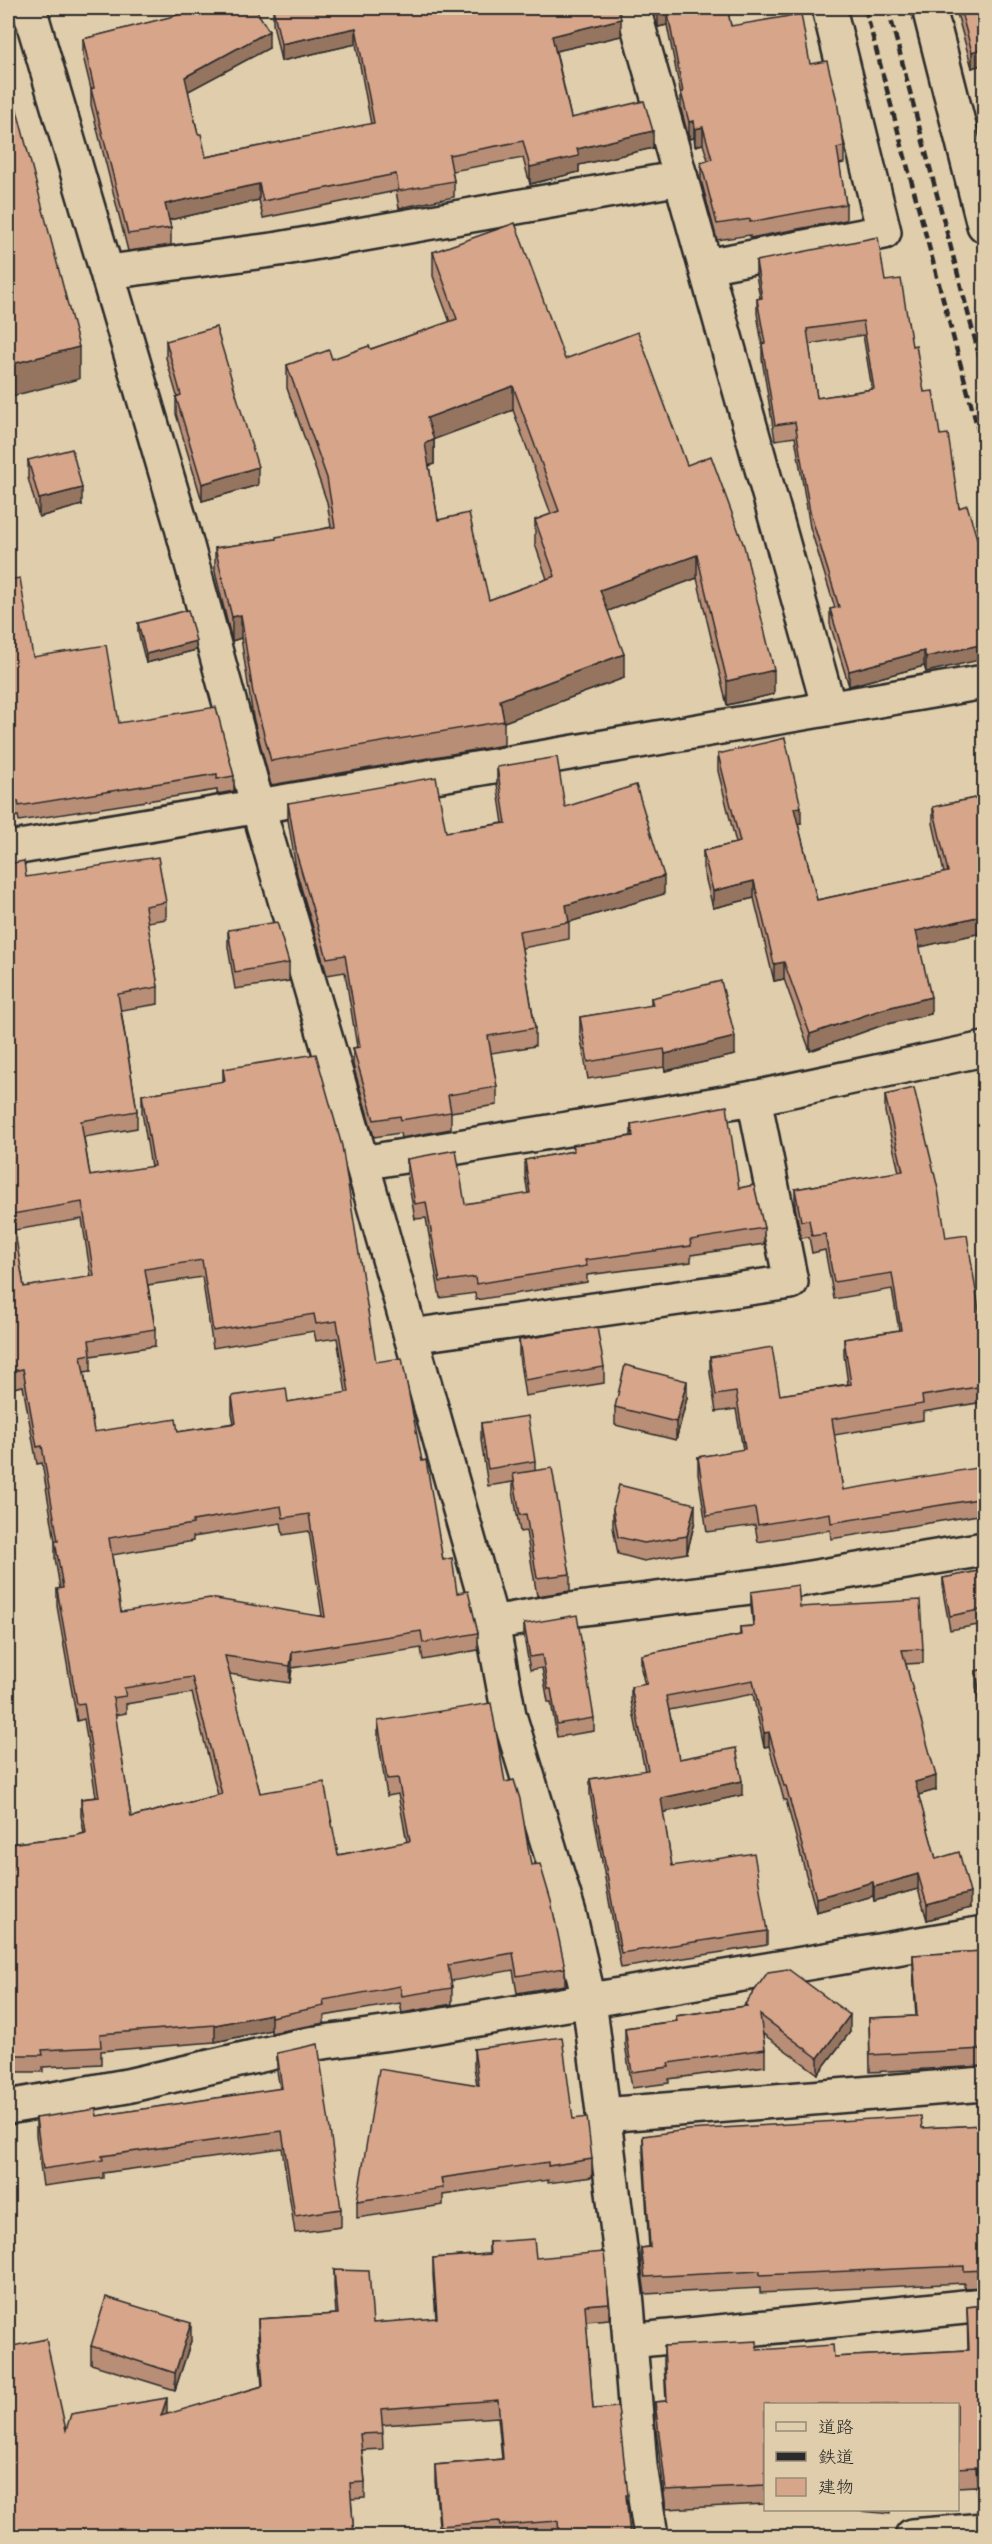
<svg xmlns="http://www.w3.org/2000/svg" width="992" height="2544" font-family="Sriracha,'Klee One',sans-serif">
<rect width="100%" height="100%" fill="#e0cdab"/>
<filter id="ink" filterUnits="userSpaceOnUse"><feTurbulence type="fractalNoise" baseFrequency=".0167" numOctaves="2"/><feDisplacementMap in="SourceGraphic" scale="12" xChannelSelector="R" yChannelSelector="G"/><feConvolveMatrix kernelMatrix="1 2 1 2 8 2 1 2 1" color-interpolation-filters="sRGB"/></filter>
<g filter="url(#ink)">
<g fill="none" stroke-linecap="round" stroke-linejoin="round">
<defs>
<g id="minor">
<path d="M29 8 181 524 258 807 362 1163 492 1623 509 1715 569 1913 589 2000 627 2304 640 2466 651 2536"/>
<path d="M633 8 829 708"/>
<path d="M929 8 984 225"/>
<path d="M706 266 884 232 829 8"/>
<path d="M109 272 279 249 681 178"/>
<path d="M8 849 984 682"/>
<path d="M362 1163 754 1098 984 1049"/>
<path d="M411 1336 791 1282 754 1098"/>
<path d="M492 1623 554 1612 774 1584 984 1549"/>
<path d="M8 2107 127 2086 309 2044 420 2029 984 1933"/>
<path d="M603 2115 984 2084"/>
<path d="M630 2341 984 2305"/>
<path d="M912 2536 984 2530"/>
</g>
</defs>
<use href="#minor" stroke="#2b2b2b" stroke-width="38"/>
<use href="#minor" stroke="#e0cdab" stroke-width="33"/>
<g stroke="#2b2b2b" stroke-width="4.5" stroke-dasharray="9 4.5" stroke-linecap="butt">
<path d="M865 8 984 452"/>
<path d="M888 8 984 374"/>
</g>
</g>
<g fill="#b98e77" stroke="#2b2b2b" stroke-width="1.5" fill-rule="evenodd">
<path d="M72 8H96L73 11Z"/>
<path d="M173 8H255L269 48 188 91 198 134 206 157 371 124 356 44 281 61 273 24V8L621 36 556 51 571 118 653 148 579 165V172L530 184 523 158 452 171 454 181V197L399 208 396 191 263 218 259 200 169 220 171 228V245L128 251 91 105V89L83 56V39L175 16Z"/>
<path d="M652 8H727L731 26 810 64 844 146V163L839 164 846 204V220L750 238V235L717 240 701 180V163L708 160 703 144 695 146 694 138 689 139 681 109V95L667 25 658 27Z"/>
<path d="M951 8H984V64L972 68 956 10 952 11Z"/>
<path d="M433 252 565 359 687 465 774 694 727 705 697 578 608 611 624 678 504 722V745L271 785 253 717 241 638 232 641 215 572V548L276 539 331 527 327 502 287 388V365L332 359 371 349 450 322 433 276ZM513 410 551 514 535 520V544L547 579 489 600 438 520 429 466 434 464V439Z"/>
<path d="M756 261 885 281 912 346 924 392 940 435 959 508 984 577 981 578 926 672 924 666 849 686 830 624V609L835 608 810 527 795 437 775 440 762 359V344L757 313V299L760 298 756 275ZM863 335 872 389 817 398 809 344Z"/>
<path d="M166 341 258 485 202 501 176 414V397L177 396 166 358Z"/>
<path d="M28 460 82 505 39 517 28 478Z"/>
<path d="M8 580 33 657 119 723 234 776V791L217 794V790L19 821 18 816 8 818Z"/>
<path d="M138 623 196 650 146 663 138 632Z"/>
<path d="M718 754 801 823 798 824 817 900 944 873 933 823V807L984 796V946L981 933 919 947 931 1014 883 1025 810 1051 784 979 774 981 754 898 713 908 703 868V851L736 843 718 771Z"/>
<path d="M497 767 565 807 664 894 569 922V939L522 948 535 1028V1046L491 1053 497 1087V1105L451 1112V1129L401 1138 400 1133 374 1137 353 1065V1048L357 1047 345 972 327 975 297 874 288 820V803L446 832 503 823 497 784Z"/>
<path d="M8 864 26 877 166 902V919L147 922 158 987V1004L121 1010 137 1111V1128L84 1137 90 1176 151 1167 142 1112V1095L223 1082V1069L376 1362 422 1461 443 1560 457 1593 478 1633V1650L423 1660 421 1648 292 1668 290 1683 229 1674 260 1793 338 1855 407 1842 398 1794 387 1796 378 1738V1721L505 1782 531 1865 565 1968V1985L517 1993 513 1970 451 1981 452 1988V2004L402 2013 400 2003 324 2016V2023L271 2033V2030L215 2042 101 2051V2064L43 2067V2072H8V1844L74 1836 84 1833 81 1816V1799L96 1797 84 1719 77 1721 57 1606V1589L60 1588 55 1558V1541L42 1463 37 1464 23 1386 8 1389ZM82 1219 91 1277 24 1287 14 1230ZM202 1277 213 1348 314 1331 316 1341 337 1338 346 1393 288 1402 232 1396V1413L234 1423 178 1432H94L84 1372 91 1371V1356L155 1346V1329L148 1285ZM281 1523 283 1535 309 1531 322 1616 121 1612 112 1555 193 1541V1537ZM192 1693 218 1795 131 1817 115 1715 126 1713V1704Z"/>
<path d="M228 930 289 963V981L235 989 228 947Z"/>
<path d="M651 998 735 1055 665 1071 664 1067 588 1079 580 1034V1017L651 1006Z"/>
<path d="M984 1076V1113L981 1099V1077Z"/>
<path d="M885 1095 946 1238 984 1341V1407V1402L923 1412V1420L834 1435 843 1490 984 1483V1514L831 1539 830 1530 758 1542 755 1525 707 1532 698 1473V1457L743 1450 736 1409 716 1412 710 1373V1357L780 1395 848 1384 844 1355V1339L899 1330 892 1289 834 1299 825 1250 812 1253 809 1237 801 1238 795 1206V1189L899 1172 885 1112Z"/>
<path d="M631 1124 739 1188 764 1228V1244L691 1255V1262L587 1275V1282L476 1300 475 1293 440 1298 426 1218 415 1219 407 1174V1159L465 1204 528 1194 525 1175V1160L573 1151V1145L631 1137Z"/>
<path d="M519 1340 604 1367V1383L525 1396 519 1356Z"/>
<path d="M687 1398 676 1440 615 1425V1407Z"/>
<path d="M481 1423 535 1461V1470L570 1574V1591L537 1596 526 1531 520 1532 513 1491V1482L488 1486 481 1440Z"/>
<path d="M613 1509 695 1521 687 1553 644 1561 618 1554 613 1527Z"/>
<path d="M984 1570V1624L950 1630 943 1592V1578Z"/>
<path d="M751 1592 800 1607 923 1649V1663L906 1664 936 1790 918 1795 936 1859 970 1908 927 1920 918 1889 874 1901 873 1896 816 1912 786 1800H784L769 1746 764 1747 753 1694 669 1710 679 1759 742 1795 663 1812 672 1866 767 1931V1945L621 1968 590 1794V1779L645 1771 631 1701V1687L645 1685 641 1669V1655L740 1635V1627L753 1626 751 1606Z"/>
<path d="M524 1624 594 1718V1731L557 1737 551 1702H548L542 1668 530 1670 524 1637Z"/>
<path d="M984 1669V1735L976 1686V1671Z"/>
<path d="M8 1703 10 1715V1732H8Z"/>
<path d="M984 1951V2066L870 2072 869 2018 916 2016 913 1972V1955Z"/>
<path d="M745 2004 850 2032 818 2074 763 2034 765 2049V2066L669 2079V2083L632 2088 625 2044V2028L676 2021V2016L745 2006Z"/>
<path d="M474 2049 573 2119 592 2159V2177L548 2183V2180L443 2195V2205L357 2218V2201L477 2085 474 2067Z"/>
<path d="M277 2053 341 2209V2227L295 2233 282 2148 103 2173V2178L43 2186 36 2135V2118L97 2116 280 2089 277 2071Z"/>
<path d="M984 2125V2287L964 2288V2283L760 2293V2288L645 2294 641 2265V2248L649 2247 643 2154V2136L922 2128Z"/>
<path d="M489 2242 536 2258 609 2303V2319L586 2321 593 2409 628 2495 627 2511 630 2536H440L435 2481V2465L502 2459 498 2417 382 2425 383 2449 362 2450 365 2482V2498L351 2499 354 2536H8L66 2430 167 2415 262 2386 258 2335V2319L336 2314 334 2286V2270L373 2323 436 2319 433 2275V2258L489 2254Z"/>
<path d="M984 2305V2498H977L976 2486 957 2487V2404H765V2504L666 2509 655 2421V2402L666 2401 664 2365V2346L757 2350 834 2357 968 2350 967 2307Z"/>
<path d="M191 2341 175 2390 91 2364V2346Z"/>
<path d="M852 2510H890V2514Z"/>
</g>
<g fill="#967461" stroke="#2b2b2b" stroke-width="1.5">
<path d="M667 9V25L658 27V11Z"/>
<path d="M621 19V36L552 52V36Z"/>
<path d="M356 28V44L281 61V44Z"/>
<path d="M269 31V48L185 93V77Z"/>
<path d="M984 48V64L972 68V52Z"/>
<path d="M694 121V138L689 139V122Z"/>
<path d="M703 127V144L695 146V129Z"/>
<path d="M653 131V148L579 165V172L530 184V167L577 149Z"/>
<path d="M259 184V200L165 221V204Z"/>
<path d="M79 347V379L8 397V365Z"/>
<path d="M513 386V410L427 442V418Z"/>
<path d="M434 440V464L425 467V443Z"/>
<path d="M258 467V485L202 501V484Z"/>
<path d="M82 488V505L39 517V499Z"/>
<path d="M697 555V578L600 614V590Z"/>
<path d="M984 562V577L978 579V564Z"/>
<path d="M241 615V638L232 641V617Z"/>
<path d="M196 641V650L146 663V654Z"/>
<path d="M984 644V659L926 672V657Z"/>
<path d="M924 651V666L849 686V671Z"/>
<path d="M624 654V678L504 722 500 700Z"/>
<path d="M774 670V694L727 705V681Z"/>
<path d="M801 807V823L794 825V808Z"/>
<path d="M664 876V894L566 923V905Z"/>
<path d="M754 881V898L713 908V891Z"/>
<path d="M981 916V933L916 948V931Z"/>
<path d="M784 962V979L774 981V964Z"/>
<path d="M931 997V1014L883 1025 810 1051V1034L883 1009Z"/>
<path d="M735 1037V1055L665 1071V1054Z"/>
<path d="M687 1381V1398L676 1440V1422Z"/>
<path d="M695 1504V1521L687 1553V1536Z"/>
<path d="M292 1652V1668L290 1683V1666Z"/>
<path d="M769 1732V1746L764 1747V1733Z"/>
<path d="M936 1776V1790L915 1796V1782Z"/>
<path d="M742 1781V1795L661 1813V1798Z"/>
<path d="M918 1874V1889L874 1901V1887Z"/>
<path d="M873 1882V1896L816 1912V1898Z"/>
<path d="M970 1893V1908L927 1920V1905Z"/>
<path d="M271 2014V2030L215 2042V2025Z"/>
<path d="M850 2015V2032L818 2074V2058Z"/>
<path d="M191 2323V2341L175 2390V2373Z"/>
<path d="M167 2398V2414L161 2432V2416Z"/>
</g>
<g fill="#d7a58a" stroke="#2b2b2b" stroke-width="1.5" fill-rule="evenodd">
<path d="M177 8H255L269 31 185 77 198 134H201L206 157 374 123 356 28 281 44 273 8H618L621 19 552 36 571 118 644 101 653 131 577 149 579 156 530 167 523 141 449 155 454 181 399 191 396 174 263 201 259 184 165 204 171 228 128 234 91 89 94 88 83 39 178 15Z"/>
<path d="M657 8H727L731 26 801 14 810 64 827 61 837 101 844 146 837 148 846 204 750 222V219L717 224 701 163 712 159 703 127 695 129 694 121 689 122 681 92H683L667 9 658 11Z"/>
<path d="M960 8H984V48L972 52Z"/>
<path d="M8 76 79 347 8 365Z"/>
<path d="M515 223 565 359 638 332 687 465 711 456 744 546 774 670 727 681 697 555 600 590 624 654 500 700 504 721 271 761 253 693 241 615 232 617 215 548 276 539V537L335 527 327 478 287 365 329 350 332 359 369 346 371 349 457 319 433 252ZM513 386 559 511 535 520 555 576 489 600 469 513 438 520 425 443 434 440 427 418Z"/>
<path d="M878 237 885 281 901 279 912 346 916 345 924 392 933 391 940 435 948 434 959 508 967 505 984 562 978 564 984 593V644L926 657 924 651 849 671 830 609 839 607 810 512 795 422 775 425 762 344 765 343 757 299 762 298 756 261ZM863 321 874 389 817 398 807 329Z"/>
<path d="M216 327 258 467 202 484 176 397 181 395 166 341Z"/>
<path d="M72 449 82 488 39 499 28 460Z"/>
<path d="M20 578 33 657 106 645 119 723 216 707 234 776 217 779V774L19 806 18 801 8 802V580Z"/>
<path d="M188 610 196 641 146 654 138 623Z"/>
<path d="M785 738 801 807 794 808 817 900 948 872 933 807 984 796V929L981 916 916 931 931 997 883 1009 810 1034 784 962 774 964 754 881 713 891 703 851 740 842 718 754Z"/>
<path d="M557 757 565 807 636 785 664 876 566 905 569 922 519 931 535 1028 488 1036 497 1087 448 1095 451 1112 401 1120 400 1116 374 1120 353 1048 360 1047 345 955 327 958 297 856 288 803 436 777 446 832 506 823 497 767Z"/>
<path d="M158 857 166 902 145 906 158 987 118 994 137 1111 81 1121 90 1176 154 1166 142 1095 225 1081 223 1069 316 1054 342 1146 376 1362 402 1358 422 1461 426 1460 443 1560 452 1558 457 1593 468 1591 478 1633 423 1643 421 1631 292 1652 290 1666 225 1656 260 1793 324 1782 338 1855 410 1841 398 1778 387 1779 378 1721 491 1703 505 1782 514 1780 520 1799 531 1865 540 1864 551 1901 565 1968 517 1976 513 1953 448 1965 452 1988 402 1996 400 1986 323 2000 324 2006 271 2017V2014L215 2025 100 2034 101 2047 42 2050 43 2055H8V1844L74 1836 86 1833 81 1799 99 1797 84 1703 77 1704 57 1589 63 1588 55 1541H58L42 1446 37 1447 23 1369 8 1372V864L24 861 26 877ZM82 1202 94 1276 24 1287 12 1214ZM202 1260 213 1331 314 1314 316 1324 337 1321 349 1392 288 1402 286 1388 232 1396 236 1423 178 1432 176 1419 94 1432 81 1356 91 1354 89 1340 155 1329 145 1269ZM281 1506 283 1518 309 1514 325 1617 210 1598 121 1612 109 1538 193 1524V1521ZM192 1677 222 1794 131 1817 113 1698 126 1696 124 1688Z"/>
<path d="M277 922 289 963 235 972 228 930Z"/>
<path d="M721 981 735 1037 665 1054 664 1049 588 1062 580 1017 653 1005 651 998Z"/>
<path d="M984 1076V1090L981 1077Z"/>
<path d="M914 1088 938 1189 946 1238 967 1235 984 1341V1390V1386L922 1396 923 1404 832 1419 843 1490 982 1467 984 1483V1498L831 1523 830 1513 758 1525 755 1508 707 1516 698 1457 745 1449 736 1392 716 1395 710 1357 772 1347 780 1395 851 1384 844 1339 901 1330 892 1273 834 1282 825 1234 812 1236 809 1220 801 1221 795 1189 903 1171 885 1095Z"/>
<path d="M727 1106 739 1188 754 1185 764 1228 690 1240 691 1246 585 1260 587 1266 476 1284 475 1277 440 1282 426 1202 415 1204 407 1159 456 1150 465 1204 530 1193 525 1160 574 1151 573 1145 633 1136 631 1124Z"/>
<path d="M597 1327 604 1367 525 1380 519 1340Z"/>
<path d="M625 1365 687 1381 676 1422 615 1407Z"/>
<path d="M528 1416 535 1461 488 1469 481 1423Z"/>
<path d="M552 1468 570 1574 537 1578 526 1514 520 1515 513 1474Z"/>
<path d="M619 1485 695 1504 687 1536 644 1543 618 1537 613 1509Z"/>
<path d="M984 1570V1609L950 1616 943 1578Z"/>
<path d="M798 1585 800 1607 920 1600 923 1649 902 1650 936 1776 915 1782 936 1859 959 1852 970 1893 927 1905 918 1874 874 1887 873 1882 816 1898 786 1786H784L769 1732 764 1733 753 1680 666 1696 679 1759 736 1748 742 1781 661 1798 672 1866 754 1853 767 1931 621 1953 590 1779 648 1770 631 1687 647 1684 641 1655 741 1635 740 1627 754 1626 751 1592Z"/>
<path d="M577 1615 594 1718 557 1724 551 1689H548L542 1655 530 1657 524 1624Z"/>
<path d="M984 1669V1721L976 1671Z"/>
<path d="M8 1703 10 1715H8Z"/>
<path d="M984 1951V2049L870 2055 869 2018 917 2016 913 1955Z"/>
<path d="M788 1969 850 2015 818 2058 760 2015 765 2049 668 2063 669 2067 632 2072 625 2028 677 2021 676 2016 747 2006 745 2004 768 1972Z"/>
<path d="M562 2037 573 2119 587 2117 592 2159 548 2166V2162L441 2178 443 2188 357 2201 379 2069 479 2085 474 2049Z"/>
<path d="M318 2044 341 2209 295 2216 282 2131 102 2156 103 2160 43 2169 36 2118 96 2109 97 2116 282 2088 277 2053Z"/>
<path d="M921 2116 922 2128 984 2125V2270L964 2271V2266L760 2275V2271L645 2277 641 2248 650 2247 643 2136 687 2130Z"/>
<path d="M534 2239 536 2258 604 2252 609 2303 585 2305 593 2409 618 2407 628 2495H626L630 2536H559L558 2521 500 2525 499 2521 440 2526 435 2465 503 2459 498 2400 381 2409 383 2433 360 2434 365 2482 350 2483 354 2536H227L226 2531 195 2536H8V2347L46 2339 66 2430 71 2414 167 2398 161 2416 263 2386 258 2319 338 2314 334 2270 369 2271 373 2323 437 2318 433 2258 490 2254 489 2242Z"/>
<path d="M106 2297 191 2323 175 2373 91 2346Z"/>
<path d="M984 2305V2479H977L976 2467 957 2468V2404H765V2485L666 2490 655 2402 667 2401 664 2346 757 2341V2350L833 2345 834 2357 969 2350 967 2307Z"/>
</g>
</g>
<rect width="992" height="2544" fill="none" stroke="#e0cdab" stroke-width="30"/>
<rect x="15" y="15" width="962" height="2514" fill="none" stroke="#2b2b2b" stroke-width="2" filter="url(#ink)"/>
<rect x="764" y="2403" width="195" height="108" fill="#e0cdab" stroke="#988c78" stroke-width="1.5"/>
<rect x="776" y="2422" width="30" height="9" fill="#e0cdab" stroke="#988c78" stroke-width="1.5"/>
<text x="818" y="2433" font-size="18" fill="#2b2b2b">道路</text>
<rect x="776" y="2452" width="30" height="9" fill="#2b2b2b" stroke="#988c78" stroke-width="1.5"/>
<text x="818" y="2463" font-size="18" fill="#2b2b2b">鉄道</text>
<rect x="776" y="2478" width="30" height="18" fill="#d7a58a" stroke="#988c78" stroke-width="1.5"/>
<text x="818" y="2493" font-size="18" fill="#2b2b2b">建物</text>
</svg>
